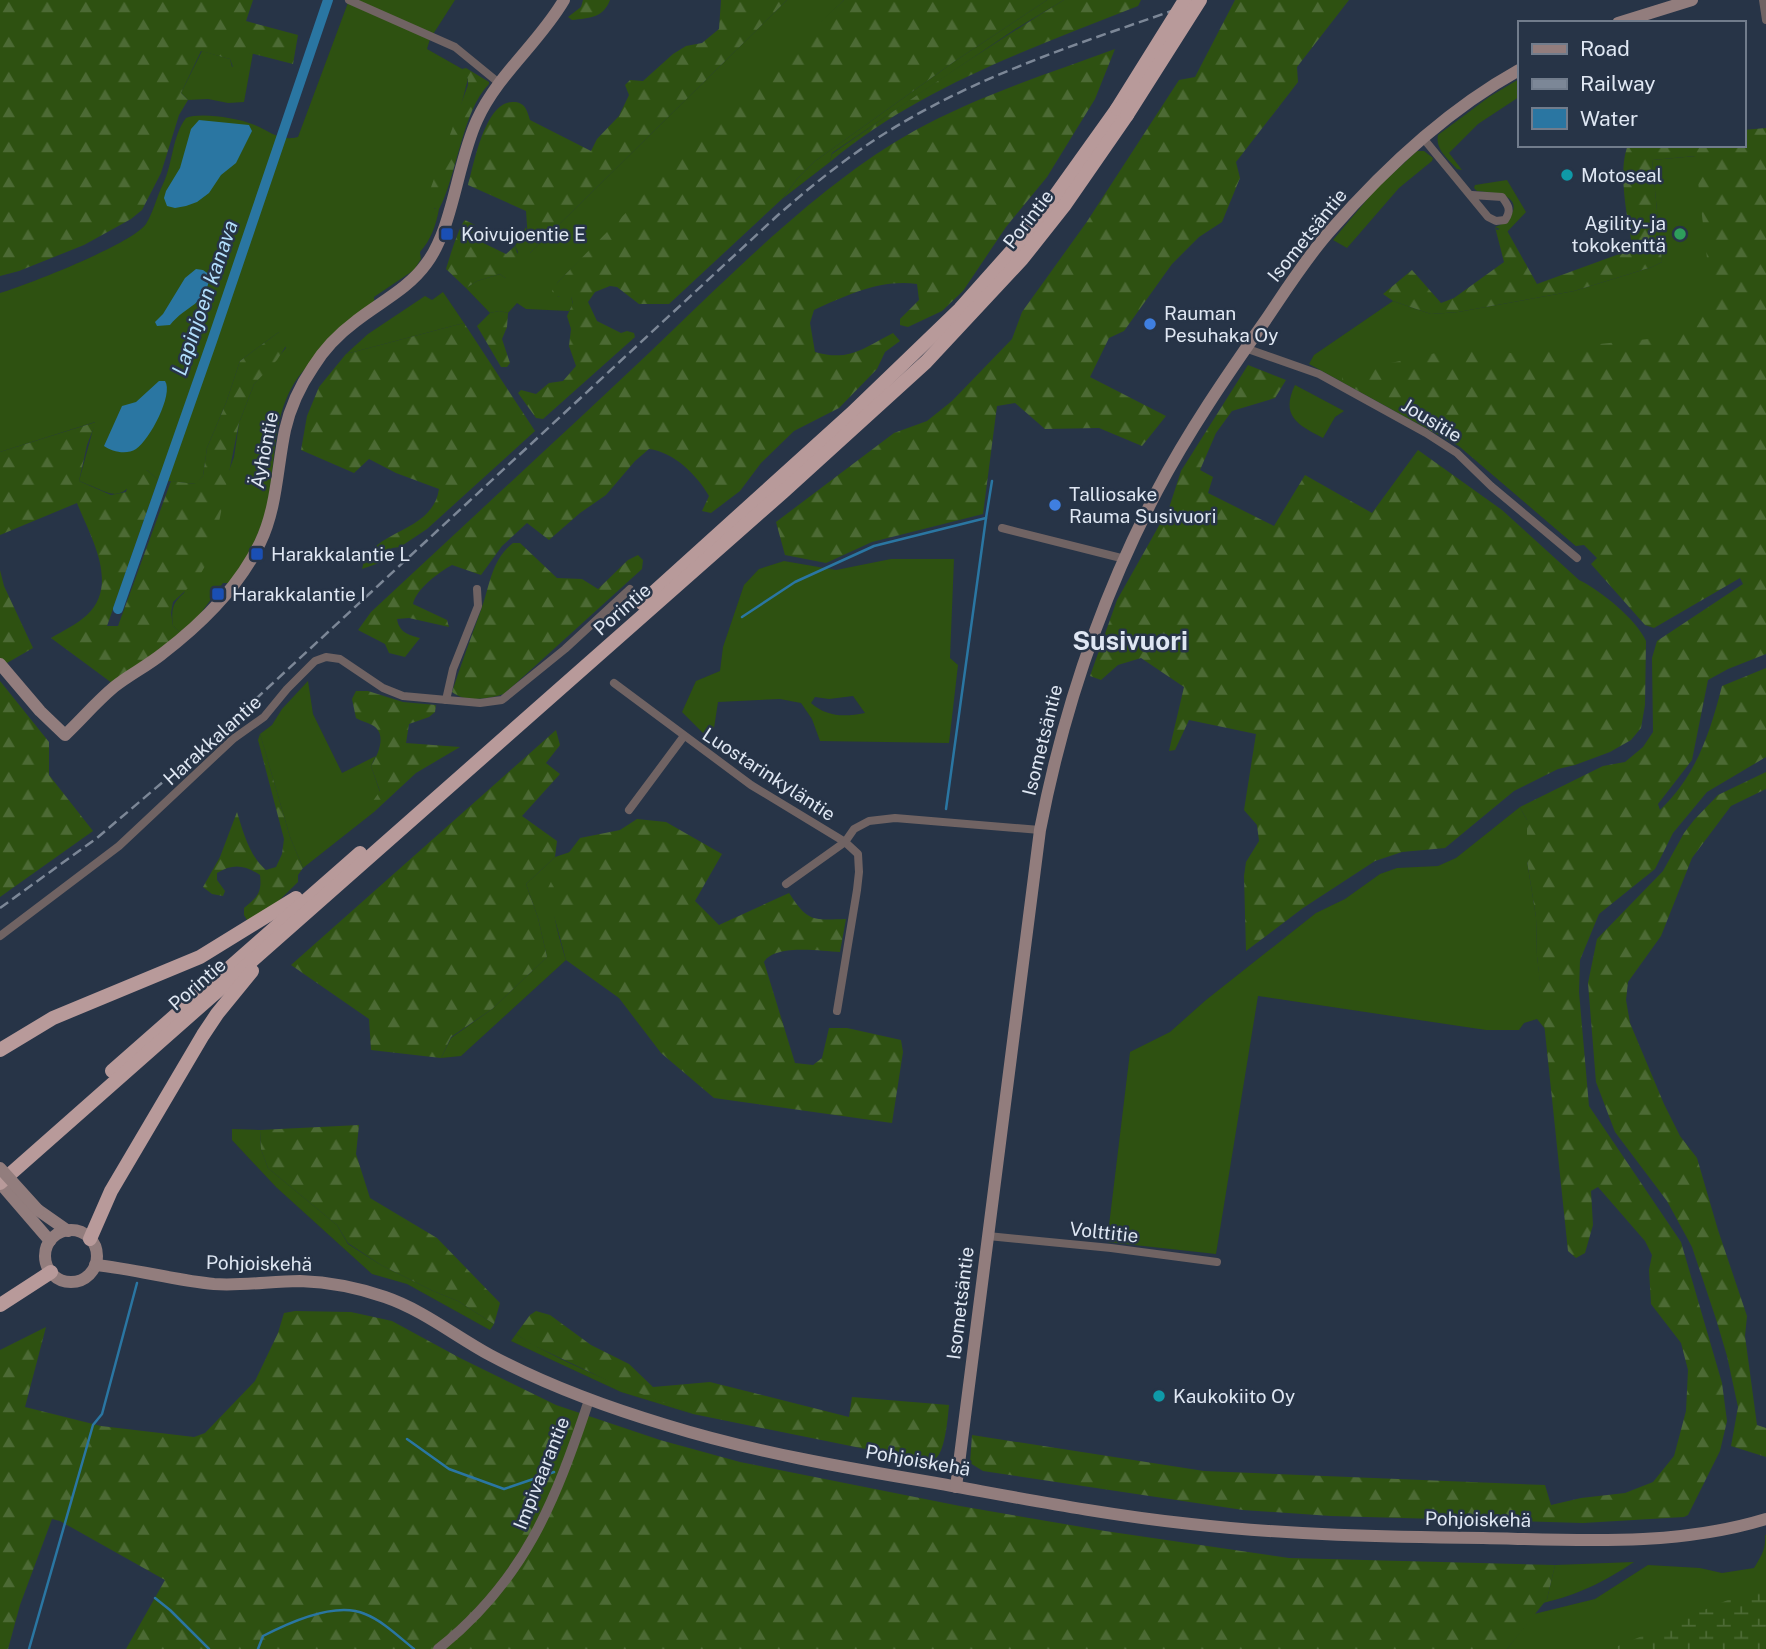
<svg xmlns="http://www.w3.org/2000/svg" width="1766" height="1649" font-family="'Public Sans',sans-serif">
<defs>
<pattern id="forest-firs" width="22" height="20" patternUnits="userSpaceOnUse" patternTransform="scale(1.75)"><rect width="22" height="20" fill="#2e5111"/><path d="M5 1l3.5 6h-7zM16 11l3.5 6h-7z" fill="#4c6a34"/></pattern>
<pattern id="wetland-marsh" width="20" height="14" patternUnits="userSpaceOnUse" patternTransform="scale(1.75)"><rect width="20" height="14" fill="#2e5111"/><path d="M1 5h8M5 5V1M11 12h8M15 12V8" fill="none" stroke="#4c6a34"/></pattern>
</defs>
<rect width="100%" height="100%" fill="#273447"/>
<g fill="#2e5111" fill-rule="evenodd">
<path d="M349 0H455L430 39 427 49 464 70 468 79 434 209H439C436 225 431 240 420 252L421 259 414 270 374 297V303C351 325 306 361 292 387 272 423 276 462 268 501 262 531 248 558 230 583H223L184 636 173 626C171 610 172 603 184 593L234 457 239 423 254 384 286 348 279 332 240 361 226 403 207 448 203 476 196 484 158 480 147 470C114 504 119 496 79 481L95 422 0 452V293C27 285 132 244 146 224 153 213 157 196 163 184 173 164 172 136 186 118 200 112 237 118 252 124 269 130 279 142 298 137Z"/>
<path d="M787 0H844L558 282 556 286 558 297H571L573 304 569 311 526 309 517 303 508 313 499 311 490 313 466 288 477 281 500 274 505 278 518 252 515 246 526 227 530 253Z"/>
<path d="M1047 0H1064L1014 30 832 153 830 162 782 199 797 179 815 161 955 61Z"/>
<path d="M202 51 230 59 232 67 250 53H253L244 102 228 103 208 99 188 100 181 93Z"/>
<path d="M1519 79V97L1478 124 1449 153 1462 170 1457 169C1448 159 1435 149 1438 135L1489 97Z"/>
<path d="M1417 151H1424L1433 158 1432 161 1399 188 1347 248 1333 240 1375 190Z"/>
<path d="M1696 156 1766 335 1576 546 1459 446 1309 364 1314 355 1393 301 1431 314 1458 312 1574 291 1652 267 1662 262 1652 160Z"/>
<path d="M1507 180 1526 212 1507 232 1495 227C1508 223 1524 205 1505 196 1497 192 1485 192 1477 191L1474 188 1475 185Z"/>
<path d="M443 292 464 323 346 354 368 334 425 296 432 300Z"/>
<path d="M1295 385 1344 411 1335 417 1323 438C1298 425 1280 416 1295 385Z"/>
<path d="M891 559H954L950 658 958 665 949 743 820 741 812 719 801 703 780 699 718 702 714 728 705 735 682 712 696 681 720 671 723 647 744 585 759 569 784 561 836 570ZM853 696 865 713C844 717 827 717 811 703L815 697 829 699Z"/>
<path d="M308 681 313 714 342 773 376 756 371 766 380 792 370 812H374L303 868 290 837 260 734 272 725 282 709Z"/>
<path d="M1520 807 1527 820V861L1536 917 1537 956 1546 1030 1537 1019 1524 1023 1519 1030H1486L1258 996 1216 1254 1107 1242 1130 1052 1170 1032 1206 1000 1316 913 1345 899 1380 874 1397 868 1438 866 1456 858Z"/>
<path d="M570 852C543 887 554 921 566 960L461 1056 441 1058 451 1038 492 1009 547 957 538 918 526 884 555 857Z"/>
<path d="M232 1129 260 1130 261 1149 268 1168 337 1225 348 1244 381 1265 431 1290 458 1301 494 1324 490 1330 407 1284 372 1274 276 1187 232 1140Z"/>
<path d="M516 1334C571 1369 633 1389 693 1414L621 1392 511 1341Z"/>
<path d="M1765 1535H1766V1611L1650 1649H1507L1534 1614 1595 1599 1648 1565 1700 1568 1722 1573 1754 1568C1761 1556 1766 1550 1765 1535Z"/>
<path d="M1634 1562C1602 1583 1580 1594 1543 1603L1547 1599 1555 1565Z"/>
</g>
<g fill="url(#forest-firs)">
<path d="M0 0H253L246 21 298 35 293 64 250 53 244 71 235 72 230 59 201 51 181 93 188 100 179 115 161 173 142 210 131 219 84 245 19 271 0 276Z"/>
<path d="M583 0H610C603 18 590 18 572 20L568 17 581 7Z"/>
<path d="M721 0H787L529 254 526 211 468 185C474 164 485 101 513 102 525 102 527 110 530 120L591 151 597 139 619 116 629 95 625 85 630 80 643 81 673 54 686 46 702 43 719 29Z"/>
<path d="M844 0H1047L955 61 815 161 797 179 782 199 669 304H639L617 287 610 286 595 292 588 302 597 321 621 333 627 331 634 333 635 337 543 419 536 418 518 393 521 390 536 394 549 383 563 381 576 366 569 346 571 329 567 316 573 303 571 297C563 297 556 299 552 291L558 282 713 124Z"/>
<path d="M1064 0H1141L1138 6C1030 49 920 87 830 162L832 154C908 101 985 48 1064 0Z"/>
<path d="M1235 0H1349L1297 67 1298 82 1236 162 1240 178 1222 222 1199 237 1172 264 1124 331 1109 338 1090 377 1166 416 1142 446 1099 428 1045 429 1015 403 997 406 983 514 872 542 826 563 785 555 776 522 894 433 927 421 952 401 1012 339 1022 312 1086 223 1179 80 1195 77Z"/>
<path d="M1115 49 1095 99 1047 177 1006 227 963 291 942 311 908 327 900 325V319L919 300 917 284C881 279 847 295 814 310L810 323 815 352C849 362 864 348 893 333L900 341 885 352 877 369 839 408 794 431 761 463 740 491 711 513 702 511 709 496C697 475 674 452 649 449L635 461 606 495 580 513 549 540 527 523 502 546 481 575 452 565C439 572 416 589 413 604L447 620 449 627 409 618 397 619C399 632 408 635 420 638L405 657 389 653 385 644 358 630 371 612C464 525 558 439 650 352 729 277 819 184 914 131 978 96 1047 74 1115 49Z"/>
<path d="M466 68 489 82V84C462 111 457 176 439 209 432 209 429 207 426 201L468 85V79L462 69Z"/>
<path d="M1766 128V654L1728 669 1708 680 1692 760 1658 804 1660 810C1696 776 1710 733 1722 686L1766 668V757L1707 792 1673 833 1655 869 1599 914 1580 960 1579 992 1589 1106 1681 1242 1722 1383 1727 1421 1720 1451 1688 1515 1684 1517 1583 1523 1331 1516 1243 1510 983 1471 970 1463 972 1435 1204 1471 1545 1485 1551 1505 1581 1498 1625 1493 1653 1482 1674 1456 1686 1411 1688 1370 1681 1343 1651 1304 1649 1270 1652 1255 1645 1241 1598 1187 1591 1191 1593 1225 1585 1253 1576 1258 1568 1251 1537 956 1536 917 1527 861V820L1520 807 1603 766 1625 762 1643 747 1653 732 1652 658 1657 641 1743 584 1740 578 1654 628 1645 625 1591 564 1597 558 1584 545 1576 546 1459 446 1342 382V374L1458 348H1480L1511 353 1668 337 1691 330 1712 301 1695 156 1652 160 1662 262 1652 267 1574 291 1458 312 1431 314 1393 301 1383 294 1412 270 1441 303 1454 298 1504 262 1495 227 1497 230 1505 227 1537 284 1633 249C1628 221 1617 172 1628 145H1743V130Z"/>
<path d="M465 220 475 225 471 237 506 254 515 246 520 263 505 278 500 274 477 281 466 288 446 269C449 259 460 224 465 220Z"/>
<path d="M499 311 508 313 507 327 502 339 510 363 507 367H501L477 326 490 313Z"/>
<path d="M464 323 535 431 427 529 400 547 392 548 379 563 362 569C370 528 432 535 439 489L396 473 369 459 354 473 301 450 307 416 319 387 346 354Z"/>
<path d="M279 332H289L291 338 277 360 254 384 239 423 217 532 208 561 197 580 173 602 171 613 173 626 184 636 116 686 51 638C63 631 77 624 87 615 120 584 90 536 77 503L0 535V452L96 422 87 445 79 481 111 495 126 492 131 476 147 470 158 480 107 626H118L171 481 195 484 203 476 207 448 226 403 240 361Z"/>
<path d="M1248 365 1286 380 1275 398 1232 411 1216 433 1200 470 1213 477 1208 493 1274 526 1305 475 1372 513 1418 450 1502 510 1579 580C1600 590 1636 619 1646 641L1645 705 1641 728 1631 740 1610 752 1575 765 1558 769 1514 791 1445 848 1402 852 1375 861 1303 908 1246 951 1244 876 1246 862 1259 841 1257 825 1244 810 1256 734 1189 720 1175 750 1169 751 1184 687 1141 658 1118 665 1101 680 1090 676 1117 600 1169 508 1181 471Z"/>
<path d="M513 543H520L557 578 582 579 598 589 628 560 638 555 643 560 642 569 504 694C487 699 466 703 452 692 461 665 471 637 481 610 490 586 491 560 513 543Z"/>
<path d="M0 570 4 586 33 648 0 667Z"/>
<path d="M0 681 49 742V775L93 831 0 897Z"/>
<path d="M356 691H368L403 702 436 705 435 712 429 717 409 724 406 743 460 747 416 773 374 812H370L368 808 380 791 371 766C378 755 388 733 372 725 366 722 361 721 356 718L352 699Z"/>
<path d="M556 730 560 745 546 763 560 774 522 816 557 841 555 857 526 884 538 918 547 957 492 1009 451 1037 441 1058 371 1050 369 1019 291 965Z"/>
<path d="M260 734 290 837 303 868 298 875V882L257 922 247 920 244 915V908C258 897 262 892 260 875 245 865 233 863 217 873V880L225 891 223 896 212 894 203 887 220 857 237 812C243 832 250 857 266 870L276 867 282 854 284 839 258 740Z"/>
<path d="M1766 772V789L1731 806 1692 858 1661 936 1628 982 1626 1000 1630 1023 1664 1104 1680 1136 1697 1158 1718 1230 1747 1316 1745 1336 1757 1425 1766 1428V1457L1731 1446 1738 1407 1727 1356 1716 1319 1692 1247 1667 1201 1615 1132 1596 1082 1588 983 1597 939 1663 871 1684 833 1694 820 1718 795Z"/>
<path d="M637 819 666 822 722 854 695 901 719 925 789 893C808 922 812 920 846 919L840 952C820 951 775 944 764 962L795 1063 813 1065 822 1058 829 1028H847L901 1040 903 1052 892 1123 714 1098 661 1053 619 998 566 960 547 890 558 867 580 838 620 830Z"/>
<path d="M359 1125 356 1154 370 1198 437 1238 500 1303 494 1324 458 1301 431 1290 381 1265 348 1243 337 1225 268 1168 261 1149 260 1130Z"/>
<path d="M295 1311 351 1312 392 1321 460 1358 556 1405 660 1440 740 1462 960 1506 1105 1531 1289 1558 1555 1565 1547 1599 1507 1649H126L165 1580 60 1521 52 1519 20 1605 8 1649H0V1350L46 1327 25 1407 101 1426 194 1437 205 1433 255 1381 278 1333 284 1313Z"/>
<path d="M536 1311 550 1315 591 1345 629 1364 653 1387 710 1382 849 1417 852 1397 949 1405C948 1416 945 1456 934 1459 927 1461 917 1459 910 1458L693 1414 613 1383 533 1345 516 1334 530 1315Z"/>
</g>
<path fill="url(#wetland-marsh)" d="M1766 1584V1649H1611Z"/>
<g fill="#2a76a2">
<path d="M199 120 249 125 252 131 236 163 221 175 209 193 197 202 186 206 175 208 167 206 164 198 166 191 180 168 191 129Z"/>
<path d="M196 269 203 270 210 275C206 306 186 305 170 325L157 326 155 322 163 314 185 278Z"/>
<path d="M159 381H165C174 394 149 441 136 449 127 455 112 452 104 446L122 406 136 402Z"/>
</g>
<g fill="none" stroke-linecap="round" stroke-linejoin="round">
<g stroke="#2a76a2" stroke-width="2.5">
<path d="M986 518 992 481"/>
<path d="M742 617 795 582 874 546 986 518 946 809"/>
<path d="M407 1439 449 1469 504 1489 554 1472"/>
<path d="M155 1598 170 1610 209 1649"/>
<path d="M29 1649 93 1425 102 1414 137 1283"/>
<path d="M258 1649 263 1636C290 1622 336 1601 365 1614 383 1621 399 1637 414 1649"/>
</g>
<path stroke="#2a76a2" stroke-width="10" d="M118 609 212 341 328 0"/>
<g stroke="#706363" stroke-width="8">
<path d="M349 0 455 47 499 83"/>
<path d="M1763 0 1766 20"/>
<path d="M1423 138 1488 217 1496 221 1505 220C1512 210 1508 205 1502 197L1472 195"/>
<path d="M1245 348 1319 374 1426 433 1457 453 1491 486 1577 558"/>
<path d="M1002 528 1125 559"/>
<path d="M614 683 751 785 845 842 858 854 859 872 857 890 837 1011"/>
<path d="M446 700 453 669 478 606 477 589"/>
<path d="M629 810 684 736"/>
<path d="M786 884 845 842 854 829 869 821 895 818 1040 830"/>
<path d="M0 936 119 846 233 739 264 717 287 689 315 661 326 657 340 659 383 688 403 696 480 703 502 700 565 649 630 589"/>
<path d="M988 1236 1111 1248 1217 1262"/>
</g>
<path stroke="#706363" stroke-width="10" d="M438 1649C525 1580 555 1502 589 1400"/>
<g stroke="#927d7d" stroke-width="12">
<path d="M1618 23 1692 0"/>
<path d="M0 664 40 711 65 735C81 720 96 702 114 687 129 675 147 666 162 654 200 625 239 587 260 543 277 508 277 468 285 430 290 408 300 386 313 367 324 349 340 333 356 321 380 302 408 289 426 264 453 229 457 163 477 120 498 74 539 43 564 0"/>
<path d="M0 1183 50 1241"/>
<path d="M38 1210 68 1231"/>
<circle cx="71" cy="1256" r="26"/>
<path d="M95 1265C135 1269 174 1280 214 1284 243 1286 272 1281 300 1281 328 1282 359 1288 385 1297 423 1310 455 1336 490 1355 546 1385 606 1407 666 1425 753 1452 846 1468 936 1483 1020 1498 1105 1515 1191 1524 1288 1535 1386 1537 1483 1538 1577 1540 1675 1547 1766 1519"/>
<path d="M956 1487 1040 830C1063 711 1101 598 1157 491 1188 432 1227 375 1265 321 1286 290 1306 258 1330 231 1384 169 1447 110 1519 70"/>
</g>
<g stroke="#b89a9a" stroke-width="14">
<path d="M642 603 851 414 960 309 1032 228 1117 109"/>
<path d="M0 1050 53 1018 200 957 296 898"/>
<path d="M112 1071 360 853"/>
<path d="M0 1183 783 492 926 362 1022 259 1064 206 1127 115"/>
<path d="M90 1239 111 1191 203 1035 217 1014 252 971"/>
<path d="M0 1305 51 1272"/>
</g>
<path stroke="#7c8797" stroke-width="2.5" stroke-dasharray="10 5" stroke-linecap="butt" d="M0 908 97 838 204 747 778 215C817 181 857 149 902 123 995 68 1102 36 1203 0"/>
<path stroke="#927d7d" stroke-width="12" d="M0 1168 38 1210"/>
<g stroke="#b89a9a" stroke-width="14">
<path d="M1117 109 1185 0"/>
<path d="M1127 115 1200 0"/>
</g>
</g>
<g fill="#0f9aa8" stroke="#273447" stroke-width="2.5">
<circle cx="1567" cy="175" r="7"/>
<circle cx="1159" cy="1396" r="7"/>
</g>
<g fill="#1a4fb4" stroke="#273447" stroke-width="2.5">
<rect x="440" y="227" width="14" height="14" rx="3.5"/>
<rect x="250" y="547" width="14" height="14" rx="3.5"/>
<rect x="211" y="587" width="14" height="14" rx="3.5"/>
</g>
<circle fill="#2e9e5b" stroke="#273447" stroke-width="2.5" cx="1680" cy="234" r="7"/>
<g fill="#3f7fe0" stroke="#273447" stroke-width="2.5">
<circle cx="1150" cy="324" r="7"/>
<circle cx="1055" cy="505" r="7"/>
</g>
<g text-anchor="middle" stroke-width="5" stroke-linejoin="round" paint-order="stroke">
<g font-size="19" fill="#dfe7f3" stroke="#273447" text-anchor="start">
<text x="1581" y="182">Motoseal</text>
<text x="1666" y="230" text-anchor="end">Agility- ja<tspan x="1666" dy="22">tokokenttä</tspan></text>
<text x="461" y="241">Koivujoentie E</text>
<text x="1164" y="320">Rauman<tspan x="1164" dy="22">Pesuhaka Oy</tspan></text>
<text x="1069" y="501">Talliosake<tspan x="1069" dy="22">Rauma Susivuori</tspan></text>
<text x="271" y="561">Harakkalantie L</text>
<text x="232" y="601">Harakkalantie I</text>
<text x="1173" y="1403">Kaukokiito Oy</text>
</g>
<g font-size="19" fill="#dfe7f3" stroke="#273447">
<text transform="translate(1028 219) rotate(-52)" y="7">Porintie</text>
<text transform="translate(1307 235) rotate(-51)" y="7">Isometsäntie</text>
<text transform="translate(1432 420) rotate(31)" y="7">Jousitie</text>
<text transform="translate(264 450) rotate(-79)" y="7">Äyhöntie</text>
<text transform="translate(622 609) rotate(-41)" y="7">Porintie</text>
<text transform="translate(212 740) rotate(-42)" y="7">Harakkalantie</text>
<text transform="translate(1042 740) rotate(-76)" y="7">Isometsäntie</text>
<text transform="translate(769 774) rotate(33)" y="7">Luostarinkyläntie</text>
<text transform="translate(197 984) rotate(-41)" y="7">Porintie</text>
<text transform="translate(1104 1232) rotate(6)" y="7">Volttitie</text>
<text transform="translate(259 1263) rotate(1)" y="7">Pohjoiskehä</text>
<text transform="translate(960 1303) rotate(-83)" y="7">Isometsäntie</text>
<text transform="translate(918 1460) rotate(10)" y="7">Pohjoiskehä</text>
<text transform="translate(541 1473) rotate(-68)" y="7">Impivaarantie</text>
<text transform="translate(1478 1519) rotate(1)" y="7">Pohjoiskehä</text>
</g>
<g font-size="21" font-style="italic" fill="#b2defc" stroke="#273447">
<text transform="translate(205 298) rotate(-71)" y="7">Lapinjoen kanava</text>
</g>
<g font-size="26" font-weight="bold" fill="#dfe7f3" stroke="#273447">
<text x="1130" y="650">Susivuori</text>
</g>
</g>
<rect x="1518" y="21" width="228" height="126" fill="#273447" stroke="#717c8c" stroke-width="2"/>
<rect x="1532" y="44" width="35" height="10" fill="#927d7d" stroke="#717c8c" stroke-width="2"/>
<text x="1580" y="56" font-size="21" fill="#dfe7f3">Road</text>
<rect x="1532" y="79" width="35" height="10" fill="#7c8797" stroke="#717c8c" stroke-width="2"/>
<text x="1580" y="91" font-size="21" fill="#dfe7f3">Railway</text>
<rect x="1532" y="108" width="35" height="21" fill="#2a76a2" stroke="#717c8c" stroke-width="2"/>
<text x="1580" y="126" font-size="21" fill="#dfe7f3">Water</text>
</svg>
